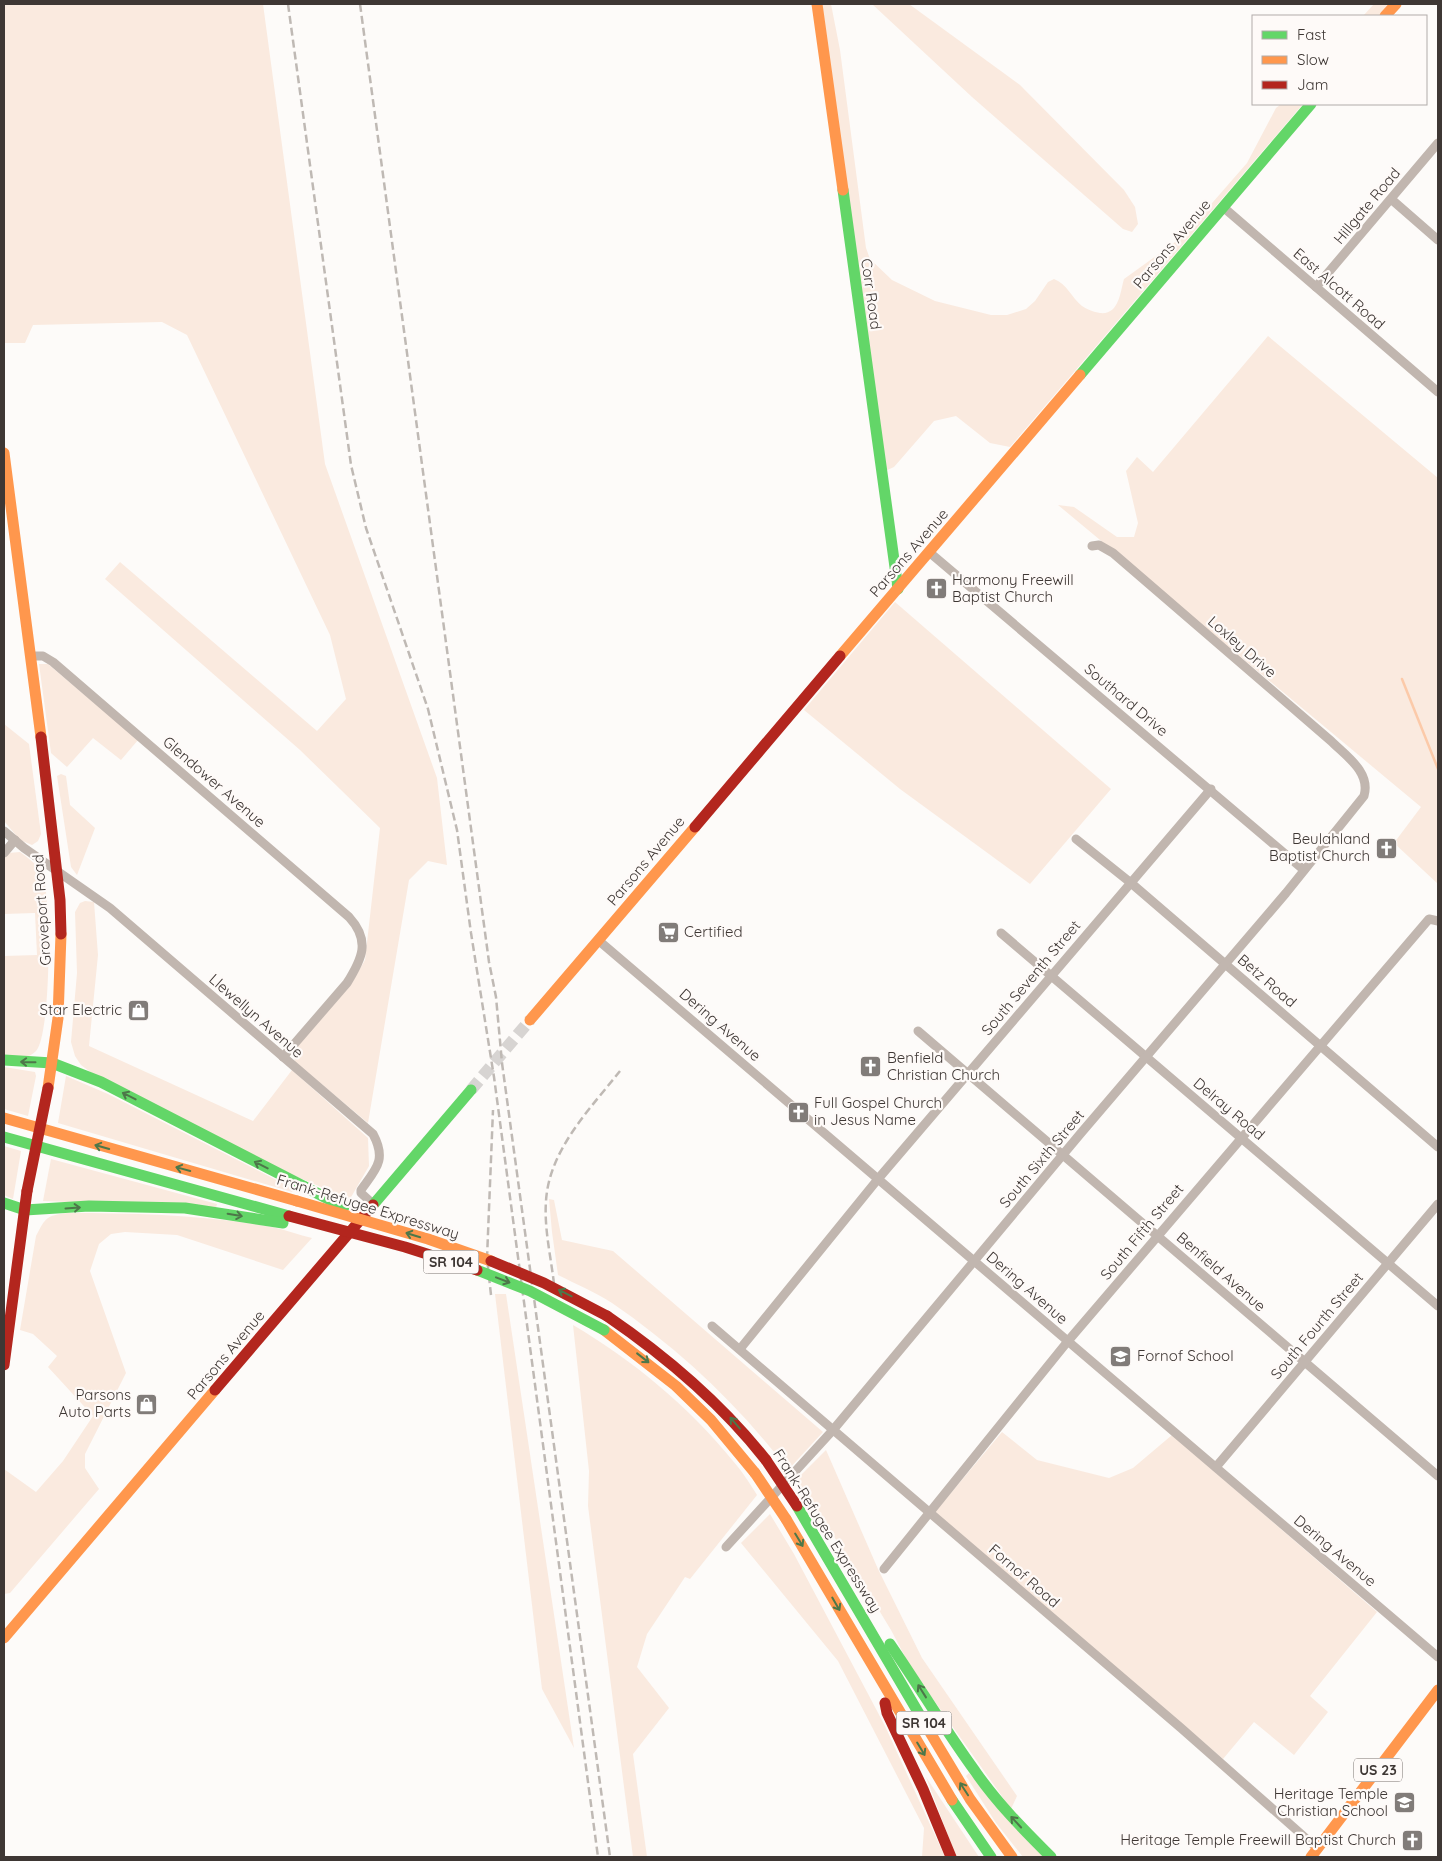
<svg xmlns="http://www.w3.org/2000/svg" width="1442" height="1861" font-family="Quicksand,sans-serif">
<rect width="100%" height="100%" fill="#fdfbf9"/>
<g fill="#faeadf">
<path d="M4 4H263L325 464 437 778 447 865 428 861 409 880 368 1123 295 1062 293 1051 350 986 365 960 380 828 300 750 105 579 120 562 317 731 346 699 330 635 187 335 162 322 33 325 25 343H4Z"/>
<path d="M822 4H831L840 50 866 248 870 259 892 280 935 301 991 315H1007L1026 309 1035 301 1048 282 1054 279C1067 284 1071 297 1082 306 1086 309 1094 312 1100 313 1119 315 1120 293 1124 279L1174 243 1213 202 1247 163 1276 108 1281 104H1303L1010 447 990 443 956 416 934 421 894 467 885 471Z"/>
<path d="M872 4H909L1020 85 1124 190 1135 207 1138 224 1132 232 1123 229 972 97Z"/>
<path d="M1374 4H1388L1378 16H1363Z"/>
<path d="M1268 336 1438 478V884L1394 843 1421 807 1058 505 1074 507 1117 537H1134L1138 523 1126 471 1137 457 1153 472Z"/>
<path d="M895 602 1111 789 1030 884 900 789 804 710Z"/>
<path d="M39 664H48L138 740 121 760 93 738 67 767 51 753Z"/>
<path d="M4 724 29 744 41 834 38 841 32 845 20 840 4 821Z"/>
<path d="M61 774 66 776 70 805 95 828 77 875 71 867 57 776Z"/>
<path d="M20 852C28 858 37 864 42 873 52 893 51 1036 36 1051 27 1060 15 1058 4 1056V956L37 955 35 913 4 914V859L8 853Z"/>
<path d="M85 901 94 902 98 955 89 1046 253 1121 292 1070 368 1138 369 1166 350 1199 278 1169 93 1074 81 1065 75 1056 71 1042 77 973 75 912 80 903Z"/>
<path d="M4 1067 35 1072 36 1076 28 1116 4 1109Z"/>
<path d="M66 1076 108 1094 294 1189 292 1192 58 1123Z"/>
<path d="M4 1146 21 1151 13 1199 4 1195Z"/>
<path d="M51 1159 217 1204 216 1208 43 1201Z"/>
<path d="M549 1199 554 1200 562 1240 613 1251 823 1432 788 1470C739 1405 679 1349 612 1303 595 1292 576 1284 558 1275L552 1232Z"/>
<path d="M67 1213C136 1213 204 1215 272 1227 286 1230 299 1235 312 1238L283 1270 177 1235 125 1232 111 1234 99 1244 90 1271 126 1373 85 1454V1468L99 1489 10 1593 4 1594V1469L36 1492 63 1461 93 1416 48 1367 57 1356 33 1334 20 1330 36 1236C46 1217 46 1216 67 1213Z"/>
<path d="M495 1294H506L574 1748 542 1689Z"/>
<path d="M573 1325C634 1361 688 1406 733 1461 742 1471 750 1484 757 1495L690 1579 685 1577 647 1634 637 1667 669 1708 633 1754 647 1857H633L588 1506 589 1471Z"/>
<path d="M1002 1432 1037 1460 1109 1478 1133 1468 1172 1435 1377 1612 1310 1696 1328 1712 1294 1755 1254 1722 1223 1759 935 1512Z"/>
<path d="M826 1450 878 1569 922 1658 1017 1796 1011 1809 911 1668 891 1630 837 1541 796 1480Z"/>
<path d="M770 1514 794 1554 885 1726 945 1857H922L924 1828 838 1661 741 1543Z"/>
<path d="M969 1773 1044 1857H1023L996 1823 966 1776Z"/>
<path d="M926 1777 979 1857H956Z"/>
</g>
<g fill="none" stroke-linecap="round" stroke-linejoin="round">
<path stroke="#fccaa9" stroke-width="2.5" d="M1402 679 1438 769"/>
<path stroke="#d7d4d2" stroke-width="12" stroke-dasharray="12 6" stroke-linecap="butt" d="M471 1090 530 1020"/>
<g stroke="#c1b6af" stroke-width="9">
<path d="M1391 199 1438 240"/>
<path d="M1223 207 1438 392"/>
<path d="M1316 287 1438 143"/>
<path d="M929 552 1304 870"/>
<path d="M31 656H43L53 662 349 917C371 941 362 959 347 983L283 1057"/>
<path d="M4 831 24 848 110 908 373 1134C387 1160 376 1169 361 1190V1193L373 1204"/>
<path d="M1076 839 1131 883 1438 1147"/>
<path d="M4 853 15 840"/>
<path d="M1001 933 1438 1306"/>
<path d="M598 940 1438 1657"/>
<path d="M918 1031 1438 1476"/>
<path d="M712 1326 1181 1728 1318 1849"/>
<path d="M740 1349 878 1179 1211 789"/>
<path d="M1216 1467 1438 1204"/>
<path d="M726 1547 833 1430 1081 1133 1286 893 1364 796C1371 772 1346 756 1331 741L1113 553 1099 545 1092 546"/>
<path d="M884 1569 1068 1341 1429 919 1438 921"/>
</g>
<g stroke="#63d668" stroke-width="11">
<path d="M843 190 898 589"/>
<path d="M1080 375 1311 104"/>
<path d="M4 1060 52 1063 101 1082 305 1187"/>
<path d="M4 1137 289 1216"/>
<path d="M4 1203 25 1210 89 1206 185 1208 283 1223"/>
<path d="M373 1205 471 1090"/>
<path d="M797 1506 928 1729"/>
<path d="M890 1644C919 1686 945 1730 975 1771 997 1803 1024 1830 1051 1857"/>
<path d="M952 1800 991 1857"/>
</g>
<g stroke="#ff974d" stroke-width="11">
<path d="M817 4 843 190"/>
<path d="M1385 16 1396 4"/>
<path d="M4 453 41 737"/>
<path d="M840 656 1080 375"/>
<path d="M530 1020 695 827"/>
<path d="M48 1088 58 1018 61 934"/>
<path d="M4 1118 297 1201"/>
<path d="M604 1330 676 1386 711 1420 755 1473"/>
<path d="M786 1519 952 1800"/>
<path d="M4 1638 215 1390"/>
<path d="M928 1729 970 1799 1012 1857"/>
<path d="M1311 1857 1438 1690"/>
</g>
<g stroke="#b3261e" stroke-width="11">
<path d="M41 737 60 900 61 934"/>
<path d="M695 827 840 656"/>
<path d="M607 1316C667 1357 721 1403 766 1460"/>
<path d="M4 1365 27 1191"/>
<path d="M215 1390 373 1205"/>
<path d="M885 1703 887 1713 923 1789 951 1857"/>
</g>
<g stroke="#bfb9b4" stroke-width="2.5" stroke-dasharray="8 4" stroke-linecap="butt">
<path d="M288 4 351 465 366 528 428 709 457 830 471 933 494 1077 598 1857"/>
<path d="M360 4 489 962 496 997 502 1063 610 1857"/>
<path d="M554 1284C551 1257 544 1229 546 1201 549 1150 590 1109 620 1071"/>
<path d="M491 1295 487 1258 493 1110"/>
</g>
<g stroke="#63d668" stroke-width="11">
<path d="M305 1187 344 1207"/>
<path d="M477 1270 530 1291 604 1330"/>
</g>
<g stroke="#ff974d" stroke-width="11">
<path d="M297 1201 428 1239 491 1261"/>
<path d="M755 1473 786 1519"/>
</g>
<g stroke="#b3261e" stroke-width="11">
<path d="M27 1191 48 1088"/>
<path d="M289 1216 405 1247 477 1270"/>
<path d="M491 1261 544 1283 607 1316"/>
<path d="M766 1460 797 1506"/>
</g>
</g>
<defs><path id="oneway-shaft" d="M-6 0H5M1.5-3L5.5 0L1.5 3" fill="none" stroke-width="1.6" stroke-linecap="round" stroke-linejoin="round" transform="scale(1.25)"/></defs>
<g stroke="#4d7749">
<use href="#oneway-shaft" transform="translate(28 1062) rotate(-179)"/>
<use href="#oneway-shaft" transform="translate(129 1096) rotate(-153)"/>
<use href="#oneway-shaft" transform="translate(102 1147) rotate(-164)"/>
<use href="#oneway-shaft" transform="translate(261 1165) rotate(-153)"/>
<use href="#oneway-shaft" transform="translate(183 1169) rotate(-165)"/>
<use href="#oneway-shaft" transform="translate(73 1208) rotate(-4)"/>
<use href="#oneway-shaft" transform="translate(235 1215) rotate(10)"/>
<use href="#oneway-shaft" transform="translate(413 1235) rotate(-163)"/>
<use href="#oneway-shaft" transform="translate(503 1280) rotate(21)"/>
<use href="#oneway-shaft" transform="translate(565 1293) rotate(-153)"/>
<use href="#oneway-shaft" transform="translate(643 1358) rotate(38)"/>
<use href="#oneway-shaft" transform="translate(735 1423) rotate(-131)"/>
<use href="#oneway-shaft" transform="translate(799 1540) rotate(59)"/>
<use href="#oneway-shaft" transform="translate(836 1604) rotate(60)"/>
<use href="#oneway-shaft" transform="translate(922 1691) rotate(-122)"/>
<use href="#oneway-shaft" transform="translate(921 1749) rotate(59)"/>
<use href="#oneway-shaft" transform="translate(964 1789) rotate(-123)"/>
<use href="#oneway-shaft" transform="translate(1016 1822) rotate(-133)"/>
</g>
<defs>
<symbol id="church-square" viewBox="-11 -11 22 22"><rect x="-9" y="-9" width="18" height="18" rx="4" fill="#817c79" stroke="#fefaf8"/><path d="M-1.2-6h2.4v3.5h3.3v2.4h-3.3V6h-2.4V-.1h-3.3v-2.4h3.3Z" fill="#fff"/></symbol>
<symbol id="supermarket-square" viewBox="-11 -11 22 22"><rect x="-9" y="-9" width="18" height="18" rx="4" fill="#817c79" stroke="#fefaf8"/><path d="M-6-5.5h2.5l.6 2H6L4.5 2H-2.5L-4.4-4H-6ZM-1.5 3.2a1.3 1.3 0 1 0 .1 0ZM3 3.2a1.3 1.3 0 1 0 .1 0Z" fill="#fff"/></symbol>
<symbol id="shop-square" viewBox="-11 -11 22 22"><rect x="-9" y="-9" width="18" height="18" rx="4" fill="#817c79" stroke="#fefaf8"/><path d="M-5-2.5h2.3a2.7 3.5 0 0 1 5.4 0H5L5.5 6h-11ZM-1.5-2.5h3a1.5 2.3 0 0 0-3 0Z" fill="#fff"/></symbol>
<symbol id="school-square" viewBox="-11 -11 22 22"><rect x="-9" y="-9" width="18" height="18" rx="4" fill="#817c79" stroke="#fefaf8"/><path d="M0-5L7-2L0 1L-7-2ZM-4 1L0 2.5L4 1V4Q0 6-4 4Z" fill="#fff"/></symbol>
</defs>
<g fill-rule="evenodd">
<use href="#church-square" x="924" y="576" width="25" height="25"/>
<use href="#church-square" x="1374" y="836" width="25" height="25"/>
<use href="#supermarket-square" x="656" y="920" width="25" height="25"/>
<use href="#shop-square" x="126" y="998" width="25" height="25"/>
<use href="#church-square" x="858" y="1054" width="25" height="25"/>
<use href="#church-square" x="786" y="1100" width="25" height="25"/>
<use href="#school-square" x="1108" y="1344" width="25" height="25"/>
<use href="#shop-square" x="134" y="1392" width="25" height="25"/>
<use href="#school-square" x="1392" y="1790" width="25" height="25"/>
<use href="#church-square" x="1400" y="1828" width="25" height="25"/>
</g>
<g text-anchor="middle" stroke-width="4.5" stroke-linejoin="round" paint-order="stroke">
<g fill="#fefaf8" stroke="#78726f" stroke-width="1">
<rect x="423.5" y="1250.5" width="55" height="23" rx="4"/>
<rect x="896.5" y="1711.5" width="55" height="23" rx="4"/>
<rect x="1354" y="1758.5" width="48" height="23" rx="4"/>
</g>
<g font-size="14" font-weight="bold" fill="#3e3734">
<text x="451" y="1267">SR 104</text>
<text x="924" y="1728">SR 104</text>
<text x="1378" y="1775">US 23</text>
</g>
<g font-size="15" fill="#3e3734" stroke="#fefaf8">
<text transform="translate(1367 206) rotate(-50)" y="5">Hillgate Road</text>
<text transform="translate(1172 244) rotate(-50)" y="5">Parsons Avenue</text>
<text transform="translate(1339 289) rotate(41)" y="5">East Alcott Road</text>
<text transform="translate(871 294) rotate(82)" y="5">Corr Road</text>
<text transform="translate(909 553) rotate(-49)" y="5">Parsons Avenue</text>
<text transform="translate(1242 647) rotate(41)" y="5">Loxley Drive</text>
<text transform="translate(1126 700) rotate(40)" y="5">Southard Drive</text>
<text transform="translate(214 782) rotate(41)" y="5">Glendower Avenue</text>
<text transform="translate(646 861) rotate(-50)" y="5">Parsons Avenue</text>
<text transform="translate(42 910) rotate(-94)" y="5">Groveport Road</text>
<text transform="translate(1031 978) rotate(-50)" y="5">South Seventh Street</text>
<text transform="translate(1267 981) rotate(41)" y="5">Betz Road</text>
<text transform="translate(256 1016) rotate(41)" y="5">Llewellyn Avenue</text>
<text transform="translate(720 1025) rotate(41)" y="5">Dering Avenue</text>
<text transform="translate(1229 1109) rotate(40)" y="5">Delray Road</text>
<text transform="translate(1042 1159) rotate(-50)" y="5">South Sixth Street</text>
<text transform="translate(368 1207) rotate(17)" y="5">Frank-Refugee Expressway</text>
<text transform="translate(1142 1232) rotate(-50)" y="5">South Fifth Street</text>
<text transform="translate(1221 1272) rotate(41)" y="5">Benfield Avenue</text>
<text transform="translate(1027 1288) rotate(41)" y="5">Dering Avenue</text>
<text transform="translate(1317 1326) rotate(-50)" y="5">South Fourth Street</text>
<text transform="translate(226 1355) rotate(-50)" y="5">Parsons Avenue</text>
<text transform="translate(827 1531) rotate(58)" y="5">Frank-Refugee Expressway</text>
<text transform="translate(1335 1551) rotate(40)" y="5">Dering Avenue</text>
<text transform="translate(1024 1576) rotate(41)" y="5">Fornof Road</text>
</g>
<g font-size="15" fill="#3e3734" stroke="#fefaf8" text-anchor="start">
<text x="952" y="585">Harmony Freewill<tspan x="952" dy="17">Baptist Church</tspan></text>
<text x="1370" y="844" text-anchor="end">Beulahland<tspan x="1370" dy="17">Baptist Church</tspan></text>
<text x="684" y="937">Certified</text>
<text x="122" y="1015" text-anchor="end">Star Electric</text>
<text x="887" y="1063">Benfield<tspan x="887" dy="17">Christian Church</tspan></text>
<text x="814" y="1108">Full Gospel Church<tspan x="814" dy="17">in Jesus Name</tspan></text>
<text x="1137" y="1361">Fornof School</text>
<text x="131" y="1400" text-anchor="end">Parsons<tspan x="131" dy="17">Auto Parts</tspan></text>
<text x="1388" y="1799" text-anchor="end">Heritage Temple<tspan x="1388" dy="17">Christian School</tspan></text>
<text x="1396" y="1845" text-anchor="end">Heritage Temple Freewill Baptist Church</text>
</g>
</g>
<rect width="1442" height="1861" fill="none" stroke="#3e3734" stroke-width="10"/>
<rect x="1252" y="15" width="175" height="90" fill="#fefaf8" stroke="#b1acaa"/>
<rect x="1262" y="31" width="25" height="8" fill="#63d668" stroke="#b1acaa"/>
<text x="1297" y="40" font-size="15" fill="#3e3734">Fast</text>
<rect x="1262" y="56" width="25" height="8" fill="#ff974d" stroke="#b1acaa"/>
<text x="1297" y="65" font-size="15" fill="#3e3734">Slow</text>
<rect x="1262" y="81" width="25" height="8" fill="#b3261e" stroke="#b1acaa"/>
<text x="1297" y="90" font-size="15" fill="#3e3734">Jam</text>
</svg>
